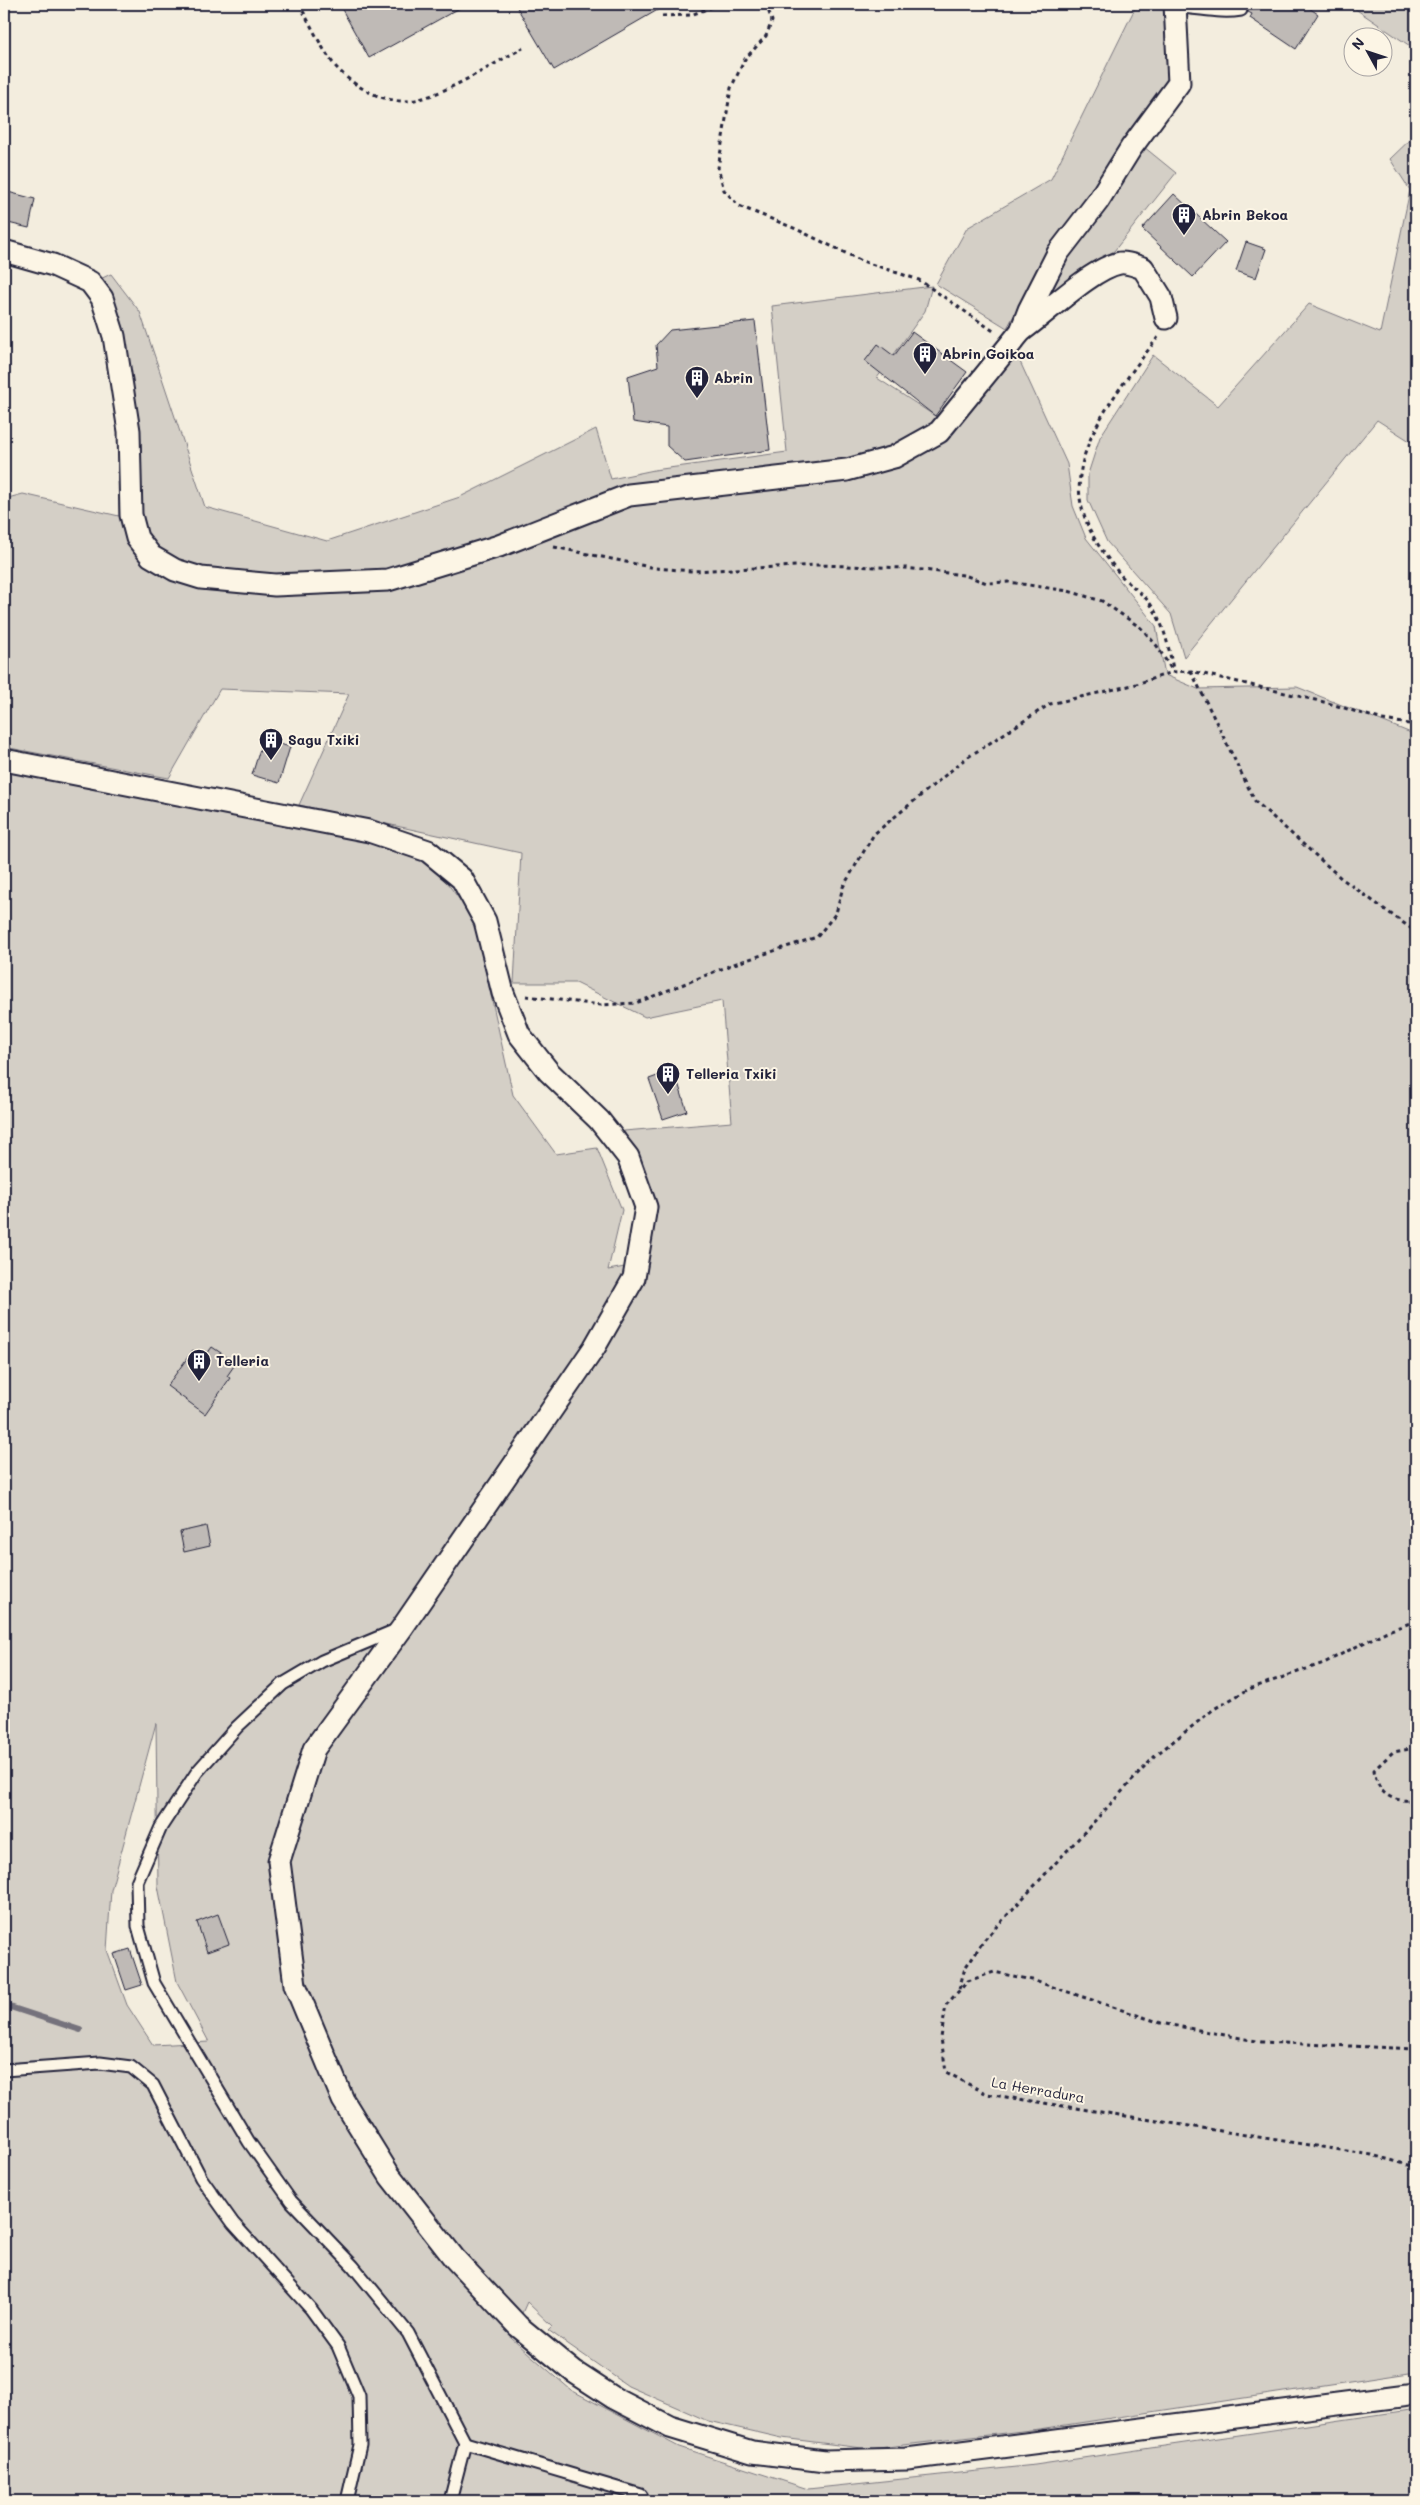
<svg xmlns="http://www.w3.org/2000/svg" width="1420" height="2505" font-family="Mali,sans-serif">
<rect width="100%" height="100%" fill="#f3edde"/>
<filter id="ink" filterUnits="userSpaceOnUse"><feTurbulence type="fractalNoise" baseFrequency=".02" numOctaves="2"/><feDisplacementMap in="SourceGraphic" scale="10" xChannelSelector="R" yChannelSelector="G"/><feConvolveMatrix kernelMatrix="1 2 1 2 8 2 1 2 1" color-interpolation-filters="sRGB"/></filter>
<g filter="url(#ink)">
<g fill="#d4cfc6" stroke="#7b7880" fill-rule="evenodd">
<path d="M1137 4H1165L1169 77 1158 97 1050 251 1007 328 936 284 967 228 1051 179Z"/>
<path d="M1348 4H1416V50Z"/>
<path d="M1416 134V445L1377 420 1184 657 1171 614 1107 542 1088 500V474L1100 437 1153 355 1218 406 1309 304 1380 333 1410 190 1390 159Z"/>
<path d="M1144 147 1176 173 1114 251 1084 269 1037 307 1069 248Z"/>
<path d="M111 274 140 312 205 507 327 541 460 497 596 429 611 479 654 470 787 452 772 306 932 286 925 311 877 378 952 427 1016 353 1067 464 1073 506 1086 538 1156 626 1165 675 1198 689 1297 687 1416 735V2372L1039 2429 870 2449 782 2438 708 2421 628 2386 548 2330 552 2326 527 2302 511 2338 571 2390 679 2447 808 2489 1035 2465 1416 2409V2501H4V771L389 844 436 868 474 919 513 1095 556 1154 597 1148 622 1210 608 1270 647 1263 658 1206 624 1131 732 1122 722 1001 645 1017 576 983H514L521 853 299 805 349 694 220 689 169 778 4 747V499L23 494 119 516 118 435 105 341 85 286ZM156 1723 158 1886 177 1982 209 2042 153 2045 127 2005 107 1950 111 1890Z"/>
</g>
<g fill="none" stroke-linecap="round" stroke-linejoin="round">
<path stroke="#75727b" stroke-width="6" d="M4 2005 80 2030"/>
</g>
<g fill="#bfbab6" stroke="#22223b">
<path d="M339 4H467L369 58Z"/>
<path d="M515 4H668L554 70Z"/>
<path d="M1245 4H1303L1318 14 1296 49 1250 18 1252 14 1248 12Z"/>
<path d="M4 191 35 199 29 228 4 222Z"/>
<path d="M1174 194 1226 242 1193 277 1142 229Z"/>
<path d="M1246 242 1266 249 1256 278 1236 271Z"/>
<path d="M755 321 770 450 685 462 667 446V427L633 422 628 376 658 366 656 345 670 330Z"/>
<path d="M912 332 967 372 935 416 865 361 878 344 894 356Z"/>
<path d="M263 739 290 747 279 783 252 775Z"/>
<path d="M674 1070 687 1111 663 1119 649 1079Z"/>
<path d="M212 1347 236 1363 227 1376 230 1378 205 1414 167 1386 193 1350 204 1358Z"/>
<path d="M206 1526 210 1546 184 1552 180 1532Z"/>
<path d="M218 1914 229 1944 207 1952 197 1922Z"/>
<path d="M130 1949 142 1985 126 1990 114 1954Z"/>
</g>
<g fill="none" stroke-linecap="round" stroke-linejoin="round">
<defs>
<g id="service">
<path d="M1176 7C1198 7 1219 14 1241 10"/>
<path d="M396 1630 322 1661 283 1684 237 1727 197 1772 161 1827 137 1882 138 1926 154 1983 249 2142 291 2201 353 2266 408 2333 465 2443 450 2501"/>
<path d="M4 2070 100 2063 131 2067 153 2085 201 2178 233 2223 311 2309 338 2346 359 2396 360 2445 347 2501"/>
<path d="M465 2443 641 2495 644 2501"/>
</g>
<g id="minor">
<path d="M4 251 53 265 90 282 102 298 114 336 129 431 131 515 137 538 151 556 175 570 201 578 275 585 388 580 499 546 629 495 847 470 894 457 939 432 1021 331 1029 310 1058 253 1098 201 1131 148 1179 83 1175 4"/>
<path d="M1021 331C1047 313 1092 268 1120 263 1127 262 1136 266 1143 268L1161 297 1166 318"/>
<path d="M4 760 369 831 428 851 462 879 485 921 503 993 519 1034 549 1072 599 1120 628 1157 646 1207 634 1278 594 1348 402 1628 314 1749 279 1861 295 1985 343 2100 390 2176 454 2258 518 2326 574 2372 614 2398 670 2427 752 2452 825 2461 907 2459 1416 2394"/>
</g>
</defs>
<use href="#service" stroke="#22223b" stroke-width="15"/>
<use href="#minor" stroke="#22223b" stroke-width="25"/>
<g stroke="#22223b" stroke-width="3" stroke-dasharray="4 4" stroke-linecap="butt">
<path d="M299 4C310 23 322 50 336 67 352 85 380 102 406 101 438 100 494 63 523 48"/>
<path d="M766 4 772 21 766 36 745 59 731 88 718 168 724 190 739 206 796 229 862 261 919 280 995 332"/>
<path d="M662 16 691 15 720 4"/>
<path d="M1158 337C1125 382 1066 448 1082 508 1088 533 1103 553 1119 573 1128 584 1140 591 1149 602 1164 623 1168 644 1173 669"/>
<path d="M554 547 655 568 692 571 818 565 906 568 964 575 987 583 1009 582 1068 591 1102 601 1141 628 1157 646 1173 672"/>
<path d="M1191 671 1255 801 1341 878 1416 932"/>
<path d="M526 996 601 1005 636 1003 734 964 817 937 836 913 843 887 874 834 965 759 1050 704 1133 685 1173 672 1191 671 1328 703 1383 720 1416 725"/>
<path d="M1416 1748 1393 1752 1374 1770C1378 1795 1391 1802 1416 1800"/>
<path d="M959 1989 965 1968 985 1939 1156 1755 1214 1709 1249 1689 1324 1663 1385 1632 1416 1621"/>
<path d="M1416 2049 1262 2042 1161 2023 1032 1980 994 1972 968 1981 946 2005 941 2038 946 2072 987 2094 1372 2155 1416 2167"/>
</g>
<use href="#service" stroke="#fcf5e5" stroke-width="11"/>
<use href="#minor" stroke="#fcf5e5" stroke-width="21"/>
</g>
</g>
<defs>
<symbol id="building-pin" viewBox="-11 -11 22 30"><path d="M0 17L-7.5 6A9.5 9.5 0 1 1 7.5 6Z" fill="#22223b" stroke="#fcf5e5"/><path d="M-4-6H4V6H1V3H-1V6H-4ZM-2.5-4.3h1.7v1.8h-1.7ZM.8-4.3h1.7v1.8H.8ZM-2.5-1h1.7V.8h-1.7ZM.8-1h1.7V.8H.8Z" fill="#fff"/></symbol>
</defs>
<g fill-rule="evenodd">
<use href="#building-pin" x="1170" y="201" width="28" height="38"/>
<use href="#building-pin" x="911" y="340" width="28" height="38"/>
<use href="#building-pin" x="683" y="364" width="28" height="38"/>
<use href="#building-pin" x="257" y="726" width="28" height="38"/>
<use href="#building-pin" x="654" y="1060" width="28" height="38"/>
<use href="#building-pin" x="185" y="1347" width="28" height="38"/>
</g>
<g text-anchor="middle" stroke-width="4" stroke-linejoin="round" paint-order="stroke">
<g font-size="14" font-weight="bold" fill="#22223b" stroke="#fcf5e5" text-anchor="start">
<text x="1202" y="220">Abrin Bekoa</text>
<text x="942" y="359">Abrin Goikoa</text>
<text x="714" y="383">Abrin</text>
<text x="288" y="745">Sagu Txiki</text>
<text x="686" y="1079">Telleria Txiki</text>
<text x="216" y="1366">Telleria</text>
</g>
<g font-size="14" fill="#22223b" stroke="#fcf5e5">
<text transform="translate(1038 2090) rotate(10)" y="5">La Herradura</text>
</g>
</g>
<rect width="1420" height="2505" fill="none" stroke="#fcf5e5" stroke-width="20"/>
<rect x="10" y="10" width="1400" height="2485" fill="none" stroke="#22223b" stroke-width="2" filter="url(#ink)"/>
<g transform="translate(1368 52) rotate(310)"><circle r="24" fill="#fcf5e5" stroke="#a5a1a1"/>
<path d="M0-4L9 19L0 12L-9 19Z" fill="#22223b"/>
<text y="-8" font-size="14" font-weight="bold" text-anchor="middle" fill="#22223b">N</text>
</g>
</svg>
